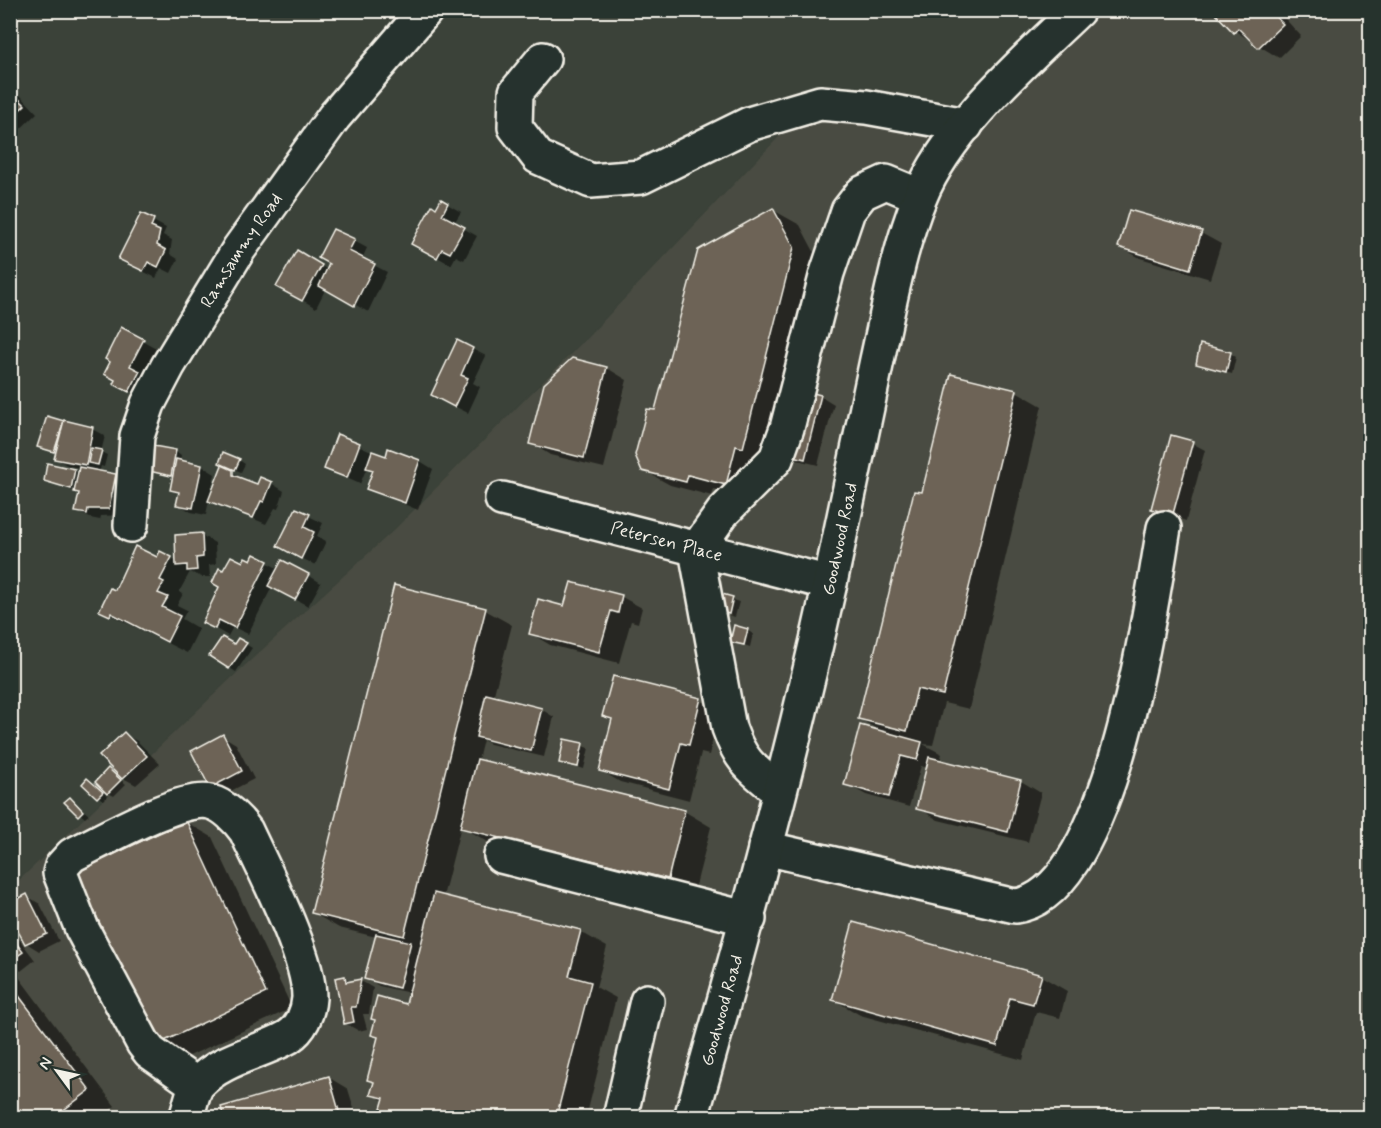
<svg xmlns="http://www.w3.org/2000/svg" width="1381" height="1128" font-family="Mynerve,sans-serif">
<rect width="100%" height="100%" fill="#3b4239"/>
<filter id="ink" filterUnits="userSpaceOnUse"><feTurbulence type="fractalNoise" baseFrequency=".0167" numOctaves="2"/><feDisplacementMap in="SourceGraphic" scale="12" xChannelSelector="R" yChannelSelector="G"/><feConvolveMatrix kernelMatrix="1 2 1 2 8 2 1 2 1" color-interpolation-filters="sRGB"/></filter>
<g filter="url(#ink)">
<path fill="#4a4c42" d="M1075 11H1370V1117L11 1118V888L239 671 393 531 587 338 817 97 965 122Z"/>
<g fill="#0007">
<path d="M1214 10H1277L1301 36 1279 58 1235 31Z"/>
<path d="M10 90 20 95 37 113 10 139Z"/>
<path d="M442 201 461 212 454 223 477 236 464 260 456 256 451 265 413 243Z"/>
<path d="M773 210 800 225 820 263 753 499 714 489 712 496 670 485 643 470 656 412Z"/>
<path d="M153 221 166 228 163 235 172 240 170 254 178 259 171 273 161 268 156 278 133 266Z"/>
<path d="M1201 233 1221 244 1210 279 1140 258 1120 247Z"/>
<path d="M354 241 367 248 362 259 387 272 368 312 326 288 316 308 278 286 297 252 328 270Z"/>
<path d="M122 329 156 348 142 375 152 380 142 398 115 383 112 361Z"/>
<path d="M458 342 486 356 473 383 480 387 468 413 446 402Z"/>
<path d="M1230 353 1236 357 1232 374 1197 364Z"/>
<path d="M572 359 607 368 627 380 604 468 550 455 531 443Z"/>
<path d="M800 391 821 396 834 404 818 465 797 460 784 452Z"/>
<path d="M1016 391 1042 406 969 709 944 703 933 745 923 744 942 754 940 761 1021 781 1041 793 1028 842 938 820 918 808 928 768 921 766 909 807 866 795 846 784 880 731 860 719 923 494Z"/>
<path d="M48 418 92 429 105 436 101 452 107 455 104 467 101 466 99 473 116 476 129 483 122 515 101 516 100 520 90 518 76 511 80 494 45 480 74 470 79 473 80 468 69 466 56 459 57 453 45 449Z"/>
<path d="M338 436 387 458 420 461 433 469 418 510 368 489 374 471 367 467 360 484 326 469Z"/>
<path d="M1192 443 1205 450 1186 521 1166 515 1153 508Z"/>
<path d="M175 451 181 455 180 461 202 466 215 474 210 494 231 471 245 481 258 486 271 483 284 491 278 509 275 508 266 524 209 500 206 515 191 512 178 504 180 494 171 489 174 477 151 471Z"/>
<path d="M239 460 245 464 241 472 221 463Z"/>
<path d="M296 510 323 523 317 536 326 541 315 565 292 553Z"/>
<path d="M201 535 215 543 216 564 209 565 210 577H202L190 572 179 592 183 594 177 605 187 610 182 619 199 629 187 653 101 610 116 592 158 559 161 553 178 562Z"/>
<path d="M255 556 279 569 308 575 321 583 308 606 272 587 248 634 233 627 228 636 204 622 221 587 224 572 252 562Z"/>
<path d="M572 583 622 597 642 608 638 623 631 621 619 663 550 645 530 633 565 608Z"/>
<path d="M709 592 739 602 735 617 711 610Z"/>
<path d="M485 610 512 625 493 698 541 709 554 717 544 757 490 744 483 740 478 760 684 811 711 827 694 893 488 842 461 826 443 897 581 932 607 947 596 987 616 998 586 1118H386L381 1115 384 1101 372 1094 375 1083 369 1080 380 1038 376 1021 373 1019 407 1005 410 993 379 986 366 978 376 937 339 928 313 913Z"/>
<path d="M747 630 753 634 750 647 732 641Z"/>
<path d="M239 640 252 648 236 672 211 656 235 646Z"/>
<path d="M700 700 720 711 709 755 701 753 689 800 620 782 600 770 613 721 603 716Z"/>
<path d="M124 734 137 741 160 764 136 785 123 778Z"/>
<path d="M223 736 236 744 254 779 225 794 211 787Z"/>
<path d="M565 741 589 748 584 769 561 762Z"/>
<path d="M109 770 126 784 114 796 108 793Z"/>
<path d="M88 780 108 796 104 800 98 797Z"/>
<path d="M70 799 89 815 85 818 66 802Z"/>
<path d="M186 822 212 837 292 1008 183 1059 157 1044Z"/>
<path d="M27 896 40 904 59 941 39 951 26 943Z"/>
<path d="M10 927 35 960 21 971 10 965Z"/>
<path d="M10 965 115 1106 99 1118H23L10 1101Z"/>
<path d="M1041 976 1067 991 1060 1018 1036 1012 1023 1060 860 1015 834 1000Z"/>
<path d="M344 978 352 982 361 981 373 988 369 1014H363L367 1029 359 1031 345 1023Z"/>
<path d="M328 1077 348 1089 357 1118H226Z"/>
<path d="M1370 1107V1118L1365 1113Z"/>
</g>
<g fill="#6d6456" stroke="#f4f1e8" stroke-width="1.5">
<path d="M1212 10H1269L1283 24 1258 48 1238 28 1234 33Z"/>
<path d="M10 90 25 105 10 119Z"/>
<path d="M441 199 448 203 442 215 465 227 450 253 442 249 437 258 411 244 432 205 436 208Z"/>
<path d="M773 208 794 247 743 448 736 446 726 485 688 475 686 482 642 471 635 455 647 409 655 410 698 250Z"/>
<path d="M1129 210 1202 231 1190 269 1118 247Z"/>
<path d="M141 213 154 219 151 227 160 231 157 245 166 250 158 267 148 262 143 271 118 259Z"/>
<path d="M333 229 355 239 349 251 375 264 354 306 319 286 329 264 318 258Z"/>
<path d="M297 250 322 265 302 301 276 287Z"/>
<path d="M121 327 144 339 130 366 140 371 129 392 113 384 115 380 104 374 110 362 105 359Z"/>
<path d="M457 340 473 348 461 375 468 378 454 407 431 395Z"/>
<path d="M1200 344 1231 352 1226 372 1196 364Z"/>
<path d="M572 358 607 367 584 458 529 444 544 384Z"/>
<path d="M951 374 1017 390 943 695 917 689 907 731 858 719 914 491 922 492Z"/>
<path d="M798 389 821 395 805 459 782 453Z"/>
<path d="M47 416 64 421 54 452 37 447Z"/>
<path d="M64 420 93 427 86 465 54 459Z"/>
<path d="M337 434 360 443 347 478 324 469Z"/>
<path d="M1171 435 1193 441 1173 514 1151 509Z"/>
<path d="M154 446 176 450 171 476 149 471Z"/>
<path d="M91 448 102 450 98 465 88 463Z"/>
<path d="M388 448 420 460 405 503 366 489 373 470 366 468 372 451 386 456Z"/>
<path d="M223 452 240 459 235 470 219 463Z"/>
<path d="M176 459 202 465 193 508 176 505 179 492 170 490Z"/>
<path d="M47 463 75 469 71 489 44 481Z"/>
<path d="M222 465 233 470V475L257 484 260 477 272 482 264 502 261 501 253 518 208 501Z"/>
<path d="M79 467 116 474 109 509H88L87 514 75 512 79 493 74 492Z"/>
<path d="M296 508 310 514 304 527 314 532 301 559 277 546Z"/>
<path d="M202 533 203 557 196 558 197 570 187 571V565L176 566 175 535Z"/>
<path d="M135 546 157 557 160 551 172 557 160 580 164 582 158 593 168 597 162 607 180 616 167 642 111 613 110 616 99 611 110 588 115 590Z"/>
<path d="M254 554 268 561 235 628 219 620 215 629 202 623 219 587 212 583 219 568 223 570 231 556 243 562 245 557 251 560Z"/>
<path d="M282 560 309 574 295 600 268 586Z"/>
<path d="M571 582 622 595 618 613 611 611 599 652 529 634 538 599 564 606Z"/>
<path d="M394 585 486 608 404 936 311 913Z"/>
<path d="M708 590 733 597 729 614 703 608Z"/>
<path d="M734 625 748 629 744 645 730 642Z"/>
<path d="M222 637 234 644 238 638 247 643 229 669 209 656Z"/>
<path d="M613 676 701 698 689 745 681 743 669 789 599 771 612 719 602 716Z"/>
<path d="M486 694 542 708 531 751 476 737Z"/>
<path d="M860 725 922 742 917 760 901 756 889 797 844 785Z"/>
<path d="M124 732 147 756 122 779 99 756Z"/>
<path d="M223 734 242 771 210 788 191 751Z"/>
<path d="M564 739 583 743 578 767 559 763Z"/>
<path d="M929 757 1021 780 1008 832 916 809Z"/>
<path d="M477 759 685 810 668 879 460 828Z"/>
<path d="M108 768 121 780 107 794 95 782Z"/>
<path d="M87 778 103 792 97 798 82 784Z"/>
<path d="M70 797 83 811 78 816 64 802Z"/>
<path d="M186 820 266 993 156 1045 76 872Z"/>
<path d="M434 893 581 930 569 976 591 982 556 1118H388L379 1115 384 1098 370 1095 374 1082 367 1080 378 1037 371 1035 375 1020 371 1019 377 996 406 1004Z"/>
<path d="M27 894 47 934 25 944 10 916V903Z"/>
<path d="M853 922 1042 975 1033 1004 1010 998 997 1046 832 1000Z"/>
<path d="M376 934 411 942 399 988 364 979Z"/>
<path d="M10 935 23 952 10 961Z"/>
<path d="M345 976 346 982 361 979 356 1007H351L354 1022 344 1024 335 978Z"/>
<path d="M10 984 90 1090 53 1118H21L10 1103Z"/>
<path d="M329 1076 341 1118H224L221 1107Z"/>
</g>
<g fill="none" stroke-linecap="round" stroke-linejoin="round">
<defs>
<g id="minor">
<path d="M543 59 516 92 515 127 538 157 591 181 641 177 749 124 820 103 866 107 966 125"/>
<path id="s1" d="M502 499 830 583"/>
<path id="s2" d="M131 525 137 436 148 404 168 366 239 249 334 117 426 10"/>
<path d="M779 791C752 769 741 762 729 728L696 550 723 512 776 459 787 428 827 273 848 211 862 193 886 182 920 196"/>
<path d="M765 848 1015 906C1112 895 1150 608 1164 528"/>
<path d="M501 856 749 919"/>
<path d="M186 1118C190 1108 192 1091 199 1083 222 1058 260 1053 288 1037 301 1029 308 1013 309 998 310 958 264 870 246 831 238 820 224 805 210 802 181 795 102 841 72 855L62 866 60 873 82 929 143 1043 150 1052 197 1085"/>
<path d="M620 1118 647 1001"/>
<path id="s3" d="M691 1118C742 941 790 763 830 583 846 508 862 434 877 360 889 306 899 248 920 197 947 129 1026 60 1078 10"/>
</g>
</defs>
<use href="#minor" stroke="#f4f1e8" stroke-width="38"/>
<use href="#minor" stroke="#26332d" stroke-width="33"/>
</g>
</g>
<g text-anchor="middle" stroke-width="5" stroke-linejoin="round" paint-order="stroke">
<g font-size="18" fill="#f4f1e8" stroke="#26332d">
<text dy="6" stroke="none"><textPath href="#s2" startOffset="303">Ramsammy Road</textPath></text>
<text dy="6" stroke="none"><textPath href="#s3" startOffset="598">Goodwood Road</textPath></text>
<text dy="6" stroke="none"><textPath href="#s1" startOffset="170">Petersen Place</textPath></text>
<text dy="6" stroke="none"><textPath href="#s3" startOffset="112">Goodwood Road</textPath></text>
</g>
</g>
<rect width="1381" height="1128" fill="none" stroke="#26332d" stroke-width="36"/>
<rect x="18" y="18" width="1345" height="1092" fill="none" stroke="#f4f1e8" stroke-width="2" filter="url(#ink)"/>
<g transform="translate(57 1071) rotate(303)" stroke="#26332d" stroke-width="4.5" paint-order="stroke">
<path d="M0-4.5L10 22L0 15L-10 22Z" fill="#f4f1e8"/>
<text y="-9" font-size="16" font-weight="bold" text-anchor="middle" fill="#f4f1e8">N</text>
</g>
</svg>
